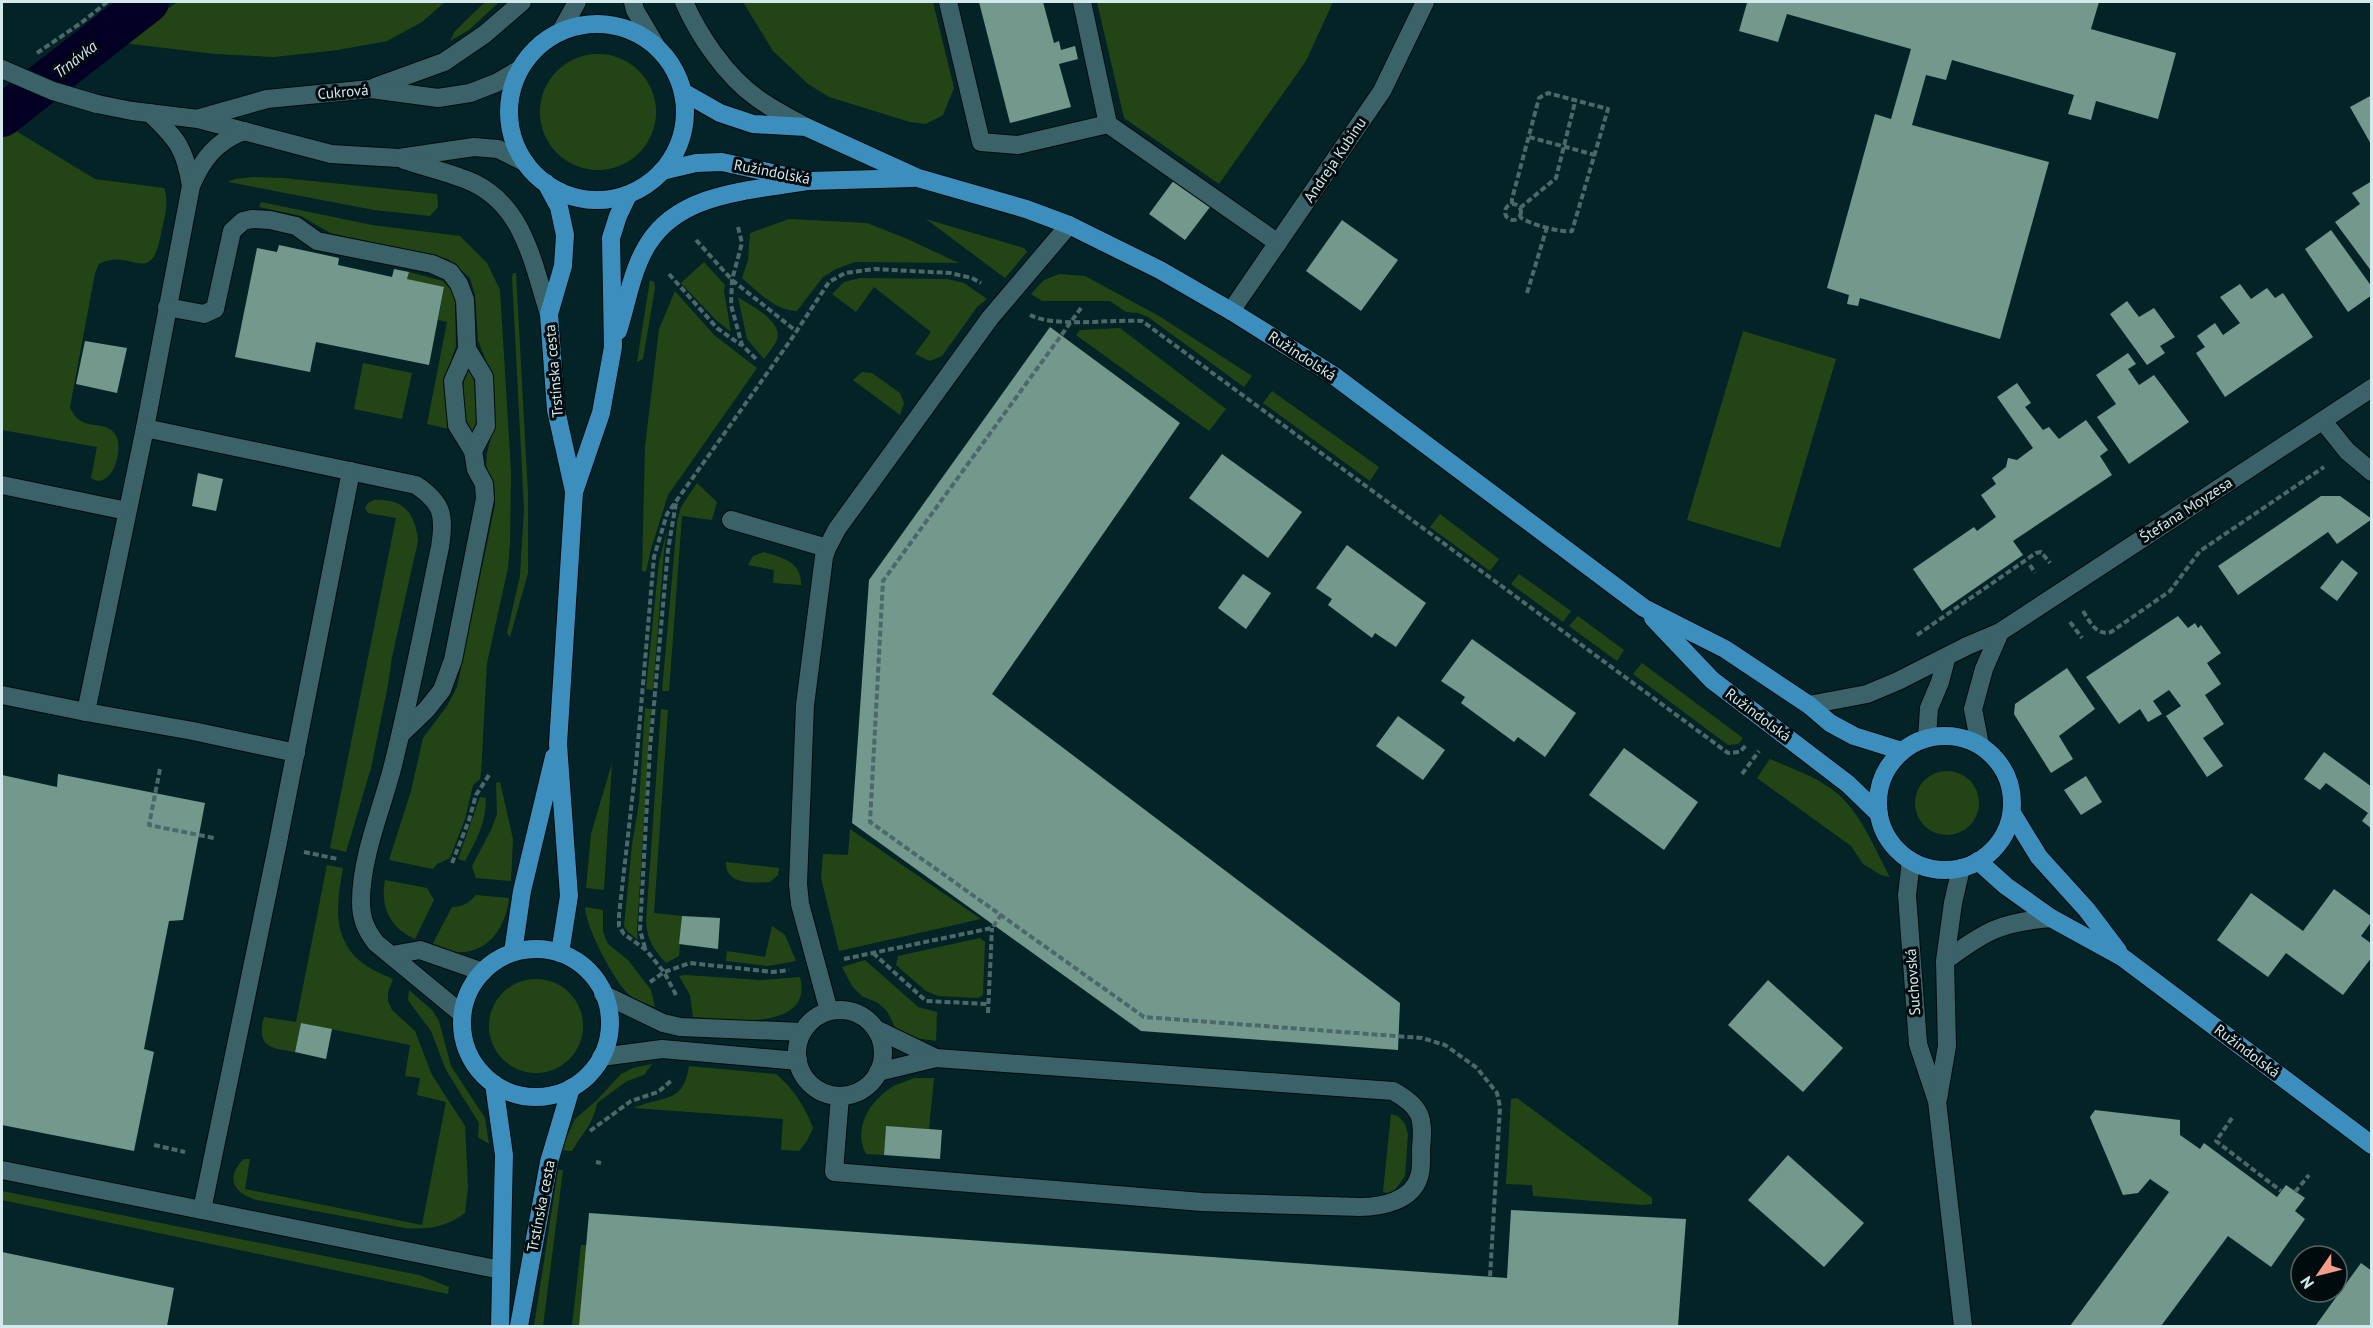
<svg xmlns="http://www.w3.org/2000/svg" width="2373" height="1328" font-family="'PT Sans',sans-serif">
<rect width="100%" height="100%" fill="#042327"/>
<g fill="#234516">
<path d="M177 2H445L422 22 387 41 338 50 274 57 215 54 123 43Z"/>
<path d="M485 2H499L469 30 450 41 455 31Z"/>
<path d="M743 2H933L954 88 943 115 926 124 910 122 829 97 808 84 773 51Z"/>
<path d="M1097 2H1333L1306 61 1219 184 1124 118Z"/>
<circle cx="598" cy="112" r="58"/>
<path d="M11 128 95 179 164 188C169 202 165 216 162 229 151 292 133 246 99 264L95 273 70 407C80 434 104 418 115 434 125 447 112 492 91 478L97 447 2 430V136Z"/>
<path d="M253 177 283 178 437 194 438 207 430 216 374 210 228 182 235 179Z"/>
<path d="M261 202 372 225 460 236 487 263 500 290 511 472 510 544 508 568 487 663 481 773 480 779 473 785 465 819 450 858 437 864 433 869 389 860 411 791 423 738 447 706 457 687 495 505 494 485 486 466 487 453 495 422 492 377 478 340 475 295 470 278 448 259 330 233 301 216 259 207Z"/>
<path d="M789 219 867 223 905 238 959 263 855 262 836 269 823 277 797 311C776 311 757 291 742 278L748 260 750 233Z"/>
<path d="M926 219 1024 248 1027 252 1005 278Z"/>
<path d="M704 262 725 285 724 291 731 332 716 320 681 283Z"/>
<path d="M409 272 443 281 452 291 455 299 456 346 445 379 449 429 427 424 447 322 438 320 444 288 407 279Z"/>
<path d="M513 273H516L528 493V573L510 637 507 633 520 576 524 509 512 277Z"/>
<path d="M1059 274 1085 276 1159 316 1252 376 1244 387 1148 317 1138 313 1126 312 1110 301H1042L1031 294 1044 280Z"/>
<path d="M860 278 947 279 964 283 987 299 977 307 942 356 930 361 915 354 931 332 874 287 856 312 832 294 844 282Z"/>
<path d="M650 280 654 282 655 288 643 359 637 362Z"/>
<path d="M675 291 714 335 757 368 668 495 651 549 646 572 642 571 645 447 659 329Z"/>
<path d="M738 297C751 306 786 322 776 342 773 348 768 353 764 359L747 339Z"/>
<path d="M1120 328 1226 409 1209 431 1076 335 1080 330Z"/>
<path d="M1743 331 1836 359 1780 548 1687 520Z"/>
<path d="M363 363 412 373 402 419 354 409Z"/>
<path d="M467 371 471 372C477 383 481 424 471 432 462 417 460 387 467 371Z"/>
<path d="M862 372 872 373 900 393 904 403 900 415 853 380Z"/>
<path d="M1272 391 1379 467 1370 481 1263 403Z"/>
<path d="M697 483 717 502 712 520 682 516 669 691H662L677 522 681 507Z"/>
<path d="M374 500C403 498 416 514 418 541L392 657 388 685 371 768 346 852 330 848 396 518 368 513 365 508 368 503Z"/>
<path d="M1440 514 1499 559 1490 571 1430 527Z"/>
<path d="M667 531 664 551 653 690 646 689 659 561Z"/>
<path d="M764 552C783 558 802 562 801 585L773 583 774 570 748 565 753 556Z"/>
<path d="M1519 574 1571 611 1563 622 1511 584Z"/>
<path d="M1578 616 1624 650 1617 661 1569 626Z"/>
<path d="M1642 663 1743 738 1738 744 1728 745 1633 674Z"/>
<path d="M645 708 651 709 637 930 638 940 628 932 624 926 632 845 639 803Z"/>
<path d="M661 709 668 710 654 913 682 916 679 956 666 963C653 949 647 939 646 921Z"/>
<path d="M1770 759C1793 769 1821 778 1839 795 1863 817 1875 850 1890 877L1881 875 1863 864 1851 846 1757 778Z"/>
<path d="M612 763 604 890 586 888 591 834Z"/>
<circle cx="1947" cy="803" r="32"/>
<path d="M500 782 513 839 511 881 476 878 472 866 491 830 497 814 496 783Z"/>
<path d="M480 797 486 798C486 822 477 839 465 861L458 859Z"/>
<path d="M850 829 981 919 839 951 821 878 823 854 848 855Z"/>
<path d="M726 862 779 868 778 875 770 882C754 883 725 885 726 862Z"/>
<path d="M327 865 343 868C337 901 331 936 360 961 369 969 382 974 393 979L388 992V1001L392 1010 415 1031 432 1075 465 1126 468 1187 465 1213C447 1227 427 1230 405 1228L257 1200C233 1194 225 1177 244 1159H250L245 1189 422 1225 446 1102 417 1095 420 1078 405 1076 410 1045 301 1023 295 1052C270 1048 256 1047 264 1017L296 1022Z"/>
<path d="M385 880 427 888 434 900 415 939C390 928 380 907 385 880Z"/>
<path d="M476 895 509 898C506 927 488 955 455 952 448 952 440 948 432 945L452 907C463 907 469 903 476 895Z"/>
<path d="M585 907 603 910V932L608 944 628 960 651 990 655 1007C648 1004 639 1002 633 998 616 986 586 928 585 907Z"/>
<path d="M772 926 785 935 796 961 768 966 726 961 727 951 765 957Z"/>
<path d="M980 938 985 942 983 995 978 998 938 996 926 991 896 965 898 956Z"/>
<path d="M865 960 918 1007 937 1012 936 1041 908 1037 895 1027 887 1011 878 1003 862 996 852 986 842 967Z"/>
<path d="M685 975 761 980 800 977C814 1034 724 1019 693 1017L690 995 679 976Z"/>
<circle cx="536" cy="1026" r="47"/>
<path d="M409 990 432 1010 439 1021 451 1066 485 1118 489 1144 478 1137 479 1123 446 1070 431 1031 408 1000Z"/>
<path d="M652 1064 644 1075 627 1081 597 1103C593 1125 583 1132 572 1151L561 1150 575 1119 597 1100 621 1074 633 1068Z"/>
<path d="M689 1066 776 1074C792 1087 806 1108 813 1128L807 1141 799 1151 781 1150 783 1119 634 1108C663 1095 683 1105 689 1066Z"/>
<path d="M914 1078H934L929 1129 886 1127 884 1155 866 1154C853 1128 869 1102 892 1087 899 1083 908 1081 914 1078Z"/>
<path d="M1517 1098 1652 1198V1204L1643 1205 1533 1196 1532 1185 1506 1184 1511 1099Z"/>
<path d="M1391 1114 1398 1116 1405 1124 1408 1134 1405 1176 1392 1194 1383 1192Z"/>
<path d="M558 1170H563L543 1326H534Z"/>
<path d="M2 1191 419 1275 449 1287 448 1294 2 1200Z"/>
<path d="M581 1245H587L579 1326H572Z"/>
</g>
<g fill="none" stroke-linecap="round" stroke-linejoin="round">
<path stroke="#030024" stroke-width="42" d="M2 116 148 2"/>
</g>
<g fill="#73998d">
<path d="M979 2H1043L1054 43 1059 41 1061 50 1075 46 1078 59 1059 64 1071 107 1010 123Z"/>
<path d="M1742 2H2099L2091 29 2176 53 2158 119 2096 101 2091 120 2068 114 2074 95 1952 60 1946 80 1926 75 1912 125 2049 162 2000 339 1860 298 1858 306 1847 304 1849 295 1827 288 1875 114 1891 119 1911 49 1787 14 1778 42 1739 31 1747 3Z"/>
<path d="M2372 95V146L2350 107Z"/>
<path d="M1174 180 1210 207 1185 240 1149 214Z"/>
<path d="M2372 181V272L2335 222 2360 204 2352 193Z"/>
<path d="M1342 220 1398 260 1361 311 1306 271Z"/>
<path d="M2331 230 2372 287V295L2348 312 2305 249Z"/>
<path d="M279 245 339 258 338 265 392 277 394 269 409 272 407 279 444 287 429 365 316 342 310 372 235 357 257 248 277 252Z"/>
<path d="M2240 284 2251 299 2267 288 2275 298 2283 293 2313 337 2225 397 2196 353 2205 347 2197 336 2215 323 2223 335 2240 323 2220 297Z"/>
<path d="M2127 301 2139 317 2154 308 2175 337 2160 346 2165 353 2147 365 2110 314Z"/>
<path d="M1050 327 1180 423 992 694 1400 1003 1398 1050 1141 1031 852 823 869 580Z"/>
<path d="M85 341 127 348 117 393 76 384Z"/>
<path d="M2128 353 2136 364 2128 369 2139 385 2154 375 2189 422 2129 464 2097 417 2116 404 2096 375Z"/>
<path d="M2017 383 2031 403 2025 407 2043 430 2049 427 2059 439 2086 420 2108 450 2100 456 2112 475 2013 541 2023 555 1942 611 1913 569 1974 527 1977 531 1996 517 1981 495 1996 484 1992 478 2006 467 2008 458 2017 460 2033 448 1997 397Z"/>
<path d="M1222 454 1302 512 1268 558 1189 498Z"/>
<path d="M198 473 223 479 216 511 192 506Z"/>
<path d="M2321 496H2340L2372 519 2337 544 2328 532 2238 595 2218 566Z"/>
<path d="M1347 545 1426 603 1396 647 1375 633 1372 638 1328 605 1332 599 1316 588Z"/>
<path d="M2342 560 2358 573 2337 601 2320 588Z"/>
<path d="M1243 574 1271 593 1246 629 1218 608Z"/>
<path d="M2178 616 2188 628 2195 623 2198 628 2201 625 2221 653 2207 663 2221 684 2205 695 2224 724 2203 738 2223 766 2207 777 2166 716 2181 706 2169 690 2153 701 2162 714 2148 722 2140 709 2119 724 2086 677Z"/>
<path d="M1472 639 1576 713 1545 757 1518 737 1514 742 1461 703 1465 697 1441 681Z"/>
<path d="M2067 668 2095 709 2059 736 2073 759 2051 773 2014 714 2015 704Z"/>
<path d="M1398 716 1445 750 1423 780 1376 746Z"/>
<path d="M1624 748 1698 802 1664 850 1589 795Z"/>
<path d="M2324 752 2372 787V829L2362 821 2368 813 2326 783 2320 790 2304 779Z"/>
<path d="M58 774 205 803 183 920 169 921 144 1049 154 1052 134 1151 2 1125V775L57 787Z"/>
<path d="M2086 776 2102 802 2081 815 2064 790Z"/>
<path d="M2334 889 2372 917V921L2361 936 2372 944V957L2343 995 2286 953 2268 977 2217 940 2251 893 2303 931Z"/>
<path d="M682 916 720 918 718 949 679 944Z"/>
<path d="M1768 980 1843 1048 1803 1092 1728 1025Z"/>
<path d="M301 1023 332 1029 326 1059 295 1052Z"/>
<path d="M2095 1110 2180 1120V1135L2200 1149 2204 1143 2277 1197 2286 1185 2305 1198 2295 1211 2305 1219 2271 1267 2228 1236 2161 1326H2070L2169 1192 2150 1179 2138 1193 2123 1195 2090 1117Z"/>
<path d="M886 1126 942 1130 940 1159 884 1155Z"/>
<path d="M1788 1155 1864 1223 1824 1267 1748 1200Z"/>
<path d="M1511 1210 1686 1219 1678 1326H579L589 1213 1507 1278Z"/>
<path d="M2 1252 174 1288 167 1326H2Z"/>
<path d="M2361 1263 2372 1271V1326H2319L2316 1325Z"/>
</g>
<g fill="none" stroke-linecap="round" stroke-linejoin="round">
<defs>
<g id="minor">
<path d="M633 2 635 10 655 44"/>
<path d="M684 2C699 36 726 76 757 98 772 109 790 118 806 127"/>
<path d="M948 2 981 142 1018 145 1108 124"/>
<path d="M1082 2 1108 124 1278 243"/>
<path d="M561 31 577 2"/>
<path d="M375 87 444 62 485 34 522 2"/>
<path d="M97 104 132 111 198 119 331 154 399 158 474 147 498 149 526 163"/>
<path d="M150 113C177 139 185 148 191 186"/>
<path d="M200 118 267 99 371 89 438 98 470 93 496 83 520 69"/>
<path d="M244 131C216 141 202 160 191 186L145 428 86 712 193 731 296 753"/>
<path d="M404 160C425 167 455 174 474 183 525 208 533 265 549 314"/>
<path d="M167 307 204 314 215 309 232 231 243 221 252 219 270 220 296 226 317 241 432 264 450 272 459 284 465 300 467 349 453 381 457 425 473 451 476 469 484 484 485 499 453 660 442 690 427 709 401 734"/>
<path d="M1231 311 1382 91 1425 2"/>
<path d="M467 349 484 377 486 426 473 451"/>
<path d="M2323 421 2347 451 2372 472"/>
<path d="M145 428 416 485C443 503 445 516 440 547 425 619 411 693 393 765 382 809 361 856 361 902 361 919 366 930 376 943L462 1014"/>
<path d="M2 485 127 511"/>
<path d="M731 520 827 548"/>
<path d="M2 695 86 712"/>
<path d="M1809 705 1867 694 1898 681 1967 646 2000 632 2372 388"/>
<path d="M1927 738 1929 708 1940 682 1946 659"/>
<path d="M1980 745 1973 709 1984 669 2000 632"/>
<path d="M1911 861 1907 895 1918 1044 1937 1101 1963 1326"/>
<path d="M392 955 420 950 483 972"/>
<path d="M1945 961C1985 931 2001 922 2051 918"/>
<path d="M603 994 663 1023 680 1027 802 1032"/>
<circle cx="840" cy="1053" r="43"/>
<path d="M829 1011 800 904 798 884 805 705 824 557 827 548 837 529 990 318 1069 225"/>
<path d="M876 1029 936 1058"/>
<path d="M601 1057 662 1049 798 1061"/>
<path d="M840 1096 834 1172 1202 1202 1360 1207C1381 1207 1412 1201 1419 1177 1422 1169 1421 1158 1421 1149 1424 1118 1422 1107 1393 1091L936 1058 878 1072"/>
<path d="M1938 1099 1947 1046 1945 961 1953 903 1961 868"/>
<path d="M2 1170 501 1270"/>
<path d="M202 1210 277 847 351 471"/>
</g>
<g id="major">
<circle cx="597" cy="112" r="88"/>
<path d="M683 92 720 113 753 124 806 127 918 178 1026 209 1069 225 1160 270 1231 311 1333 375 1644 608 1725 649 1809 705 1830 723 1854 736 1902 751"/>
<path d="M662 171 696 163 722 162 808 181 913 178"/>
<path d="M546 183 559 207 565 235 563 266 549 314 556 410 574 491"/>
<path d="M618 331C627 303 632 269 648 244 681 191 753 191 808 181"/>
<path d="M1653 618 1712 680 1848 784 1879 814"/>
<circle cx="1945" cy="803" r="67"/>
<path d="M2012 813 2039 857 2087 910 2118 951"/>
<path d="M1978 861 2006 886 2051 918 2122 957 2372 1145"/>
<circle cx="536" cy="1023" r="74"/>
<path d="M513 952 522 891 554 757"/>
<path d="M560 953 569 896 558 744 574 492 601 413 613 347 611 238 618 216 628 195"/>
<path d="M494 1084 504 1155 500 1326"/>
<path d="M519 1326 549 1162 571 1088"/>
</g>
</defs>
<use href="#minor" stroke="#000b0e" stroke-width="20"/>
<use href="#major" stroke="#000b0e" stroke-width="20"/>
<g stroke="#4c686b" stroke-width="4" stroke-dasharray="6 3" stroke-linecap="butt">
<path d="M37 53 81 23 107 2"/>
<path d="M1529 137 1595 155"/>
<circle cx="1513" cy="212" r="8"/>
<path d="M1512 204V199L1539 98 1548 93 1608 109 1572 231C1561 233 1529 224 1520 217"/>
<path d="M1520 208 1556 178 1575 102"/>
<path d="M738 227 742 243 732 280 731 305 742 345 757 360"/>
<path d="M696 240 732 280 796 331"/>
<path d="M669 274 717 328 741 345"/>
<path d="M1527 293 1547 227"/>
<path d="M1081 308 883 581 870 822 1144 1017 1422 1038 1445 1045 1477 1068 1497 1093 1500 1107 1490 1277"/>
<path d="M1030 315C1056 328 1111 319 1142 321L1728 753 1740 752 1747 744"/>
<path d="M2030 565 2035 573"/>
<path d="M2083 611C2090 622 2096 636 2111 632L2170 591 2200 551 2324 467"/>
<path d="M2070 622 2082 638"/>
<path d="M1917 635 2036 553 2041 552 2050 563"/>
<path d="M160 769 149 825 214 838"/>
<path d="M1742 774 1759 751"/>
<path d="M304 852 338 859"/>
<path d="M452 863 469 820 476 795 489 775"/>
<path d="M645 948 640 930 650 748 668 550 676 503"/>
<path d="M873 953 926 1001 988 1004"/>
<path d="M844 959 992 928 1001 915"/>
<path d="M650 982 664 972 690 963 773 972 789 970"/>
<path d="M676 995 664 972 646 950 624 934 619 926V915L636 765 654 557 667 514 790 341 829 282 845 273 874 269 950 273 972 278 981 283"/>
<path d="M988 1013 992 928"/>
<path d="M2232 1118 2216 1141 2281 1191"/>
<path d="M590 1131 631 1101 658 1092 672 1080"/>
<path d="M154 1145 185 1152"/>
<path d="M596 1162 601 1163"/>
<path d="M2295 1192 2309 1175"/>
</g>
<use href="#minor" stroke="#3a6268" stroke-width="18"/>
<use href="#major" stroke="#3c8fbd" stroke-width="18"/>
<defs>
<path id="minor-bridge" d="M2 69 53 91 97 104"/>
</defs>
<use href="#minor-bridge" stroke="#000b0e" stroke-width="20" stroke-linecap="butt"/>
<use href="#minor-bridge" stroke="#3a6268" stroke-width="18"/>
</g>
<g text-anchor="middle" stroke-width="6" stroke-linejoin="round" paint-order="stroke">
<g font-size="15" fill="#d4e9ec" stroke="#000b0d">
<text transform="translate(343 92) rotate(-5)" y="5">Cukrová</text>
<text transform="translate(1335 160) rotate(-56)" y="5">Andreja Kubinu</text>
<text transform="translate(772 172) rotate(11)" y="5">Ružindolská</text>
<text transform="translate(1302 356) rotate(33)" y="5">Ružindolská</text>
<text transform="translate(554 371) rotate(-95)" y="5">Trstínska cesta</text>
<text transform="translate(2186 510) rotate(-33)" y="5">Štefana Moyzesa</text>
<text transform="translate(1758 715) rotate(37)" y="5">Ružindolská</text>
<text transform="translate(1913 982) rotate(-94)" y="5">Suchovská</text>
<text transform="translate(2247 1051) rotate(37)" y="5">Ružindolská</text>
<text transform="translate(541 1206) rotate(-79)" y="5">Trstínska cesta</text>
</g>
<g font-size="16" font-style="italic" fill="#dfe3f4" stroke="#000b0d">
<text transform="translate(75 59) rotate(-38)" y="6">Trnávka</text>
</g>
</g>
<rect width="2373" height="1328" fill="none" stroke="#d4e9ec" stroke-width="6"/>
<g transform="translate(2319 1274) rotate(235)"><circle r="28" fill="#000b0d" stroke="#556466" stroke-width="1.5"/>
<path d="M0-4.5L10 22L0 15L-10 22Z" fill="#f49e89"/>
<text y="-9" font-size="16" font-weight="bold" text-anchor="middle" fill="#d4e9ec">N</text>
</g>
</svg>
